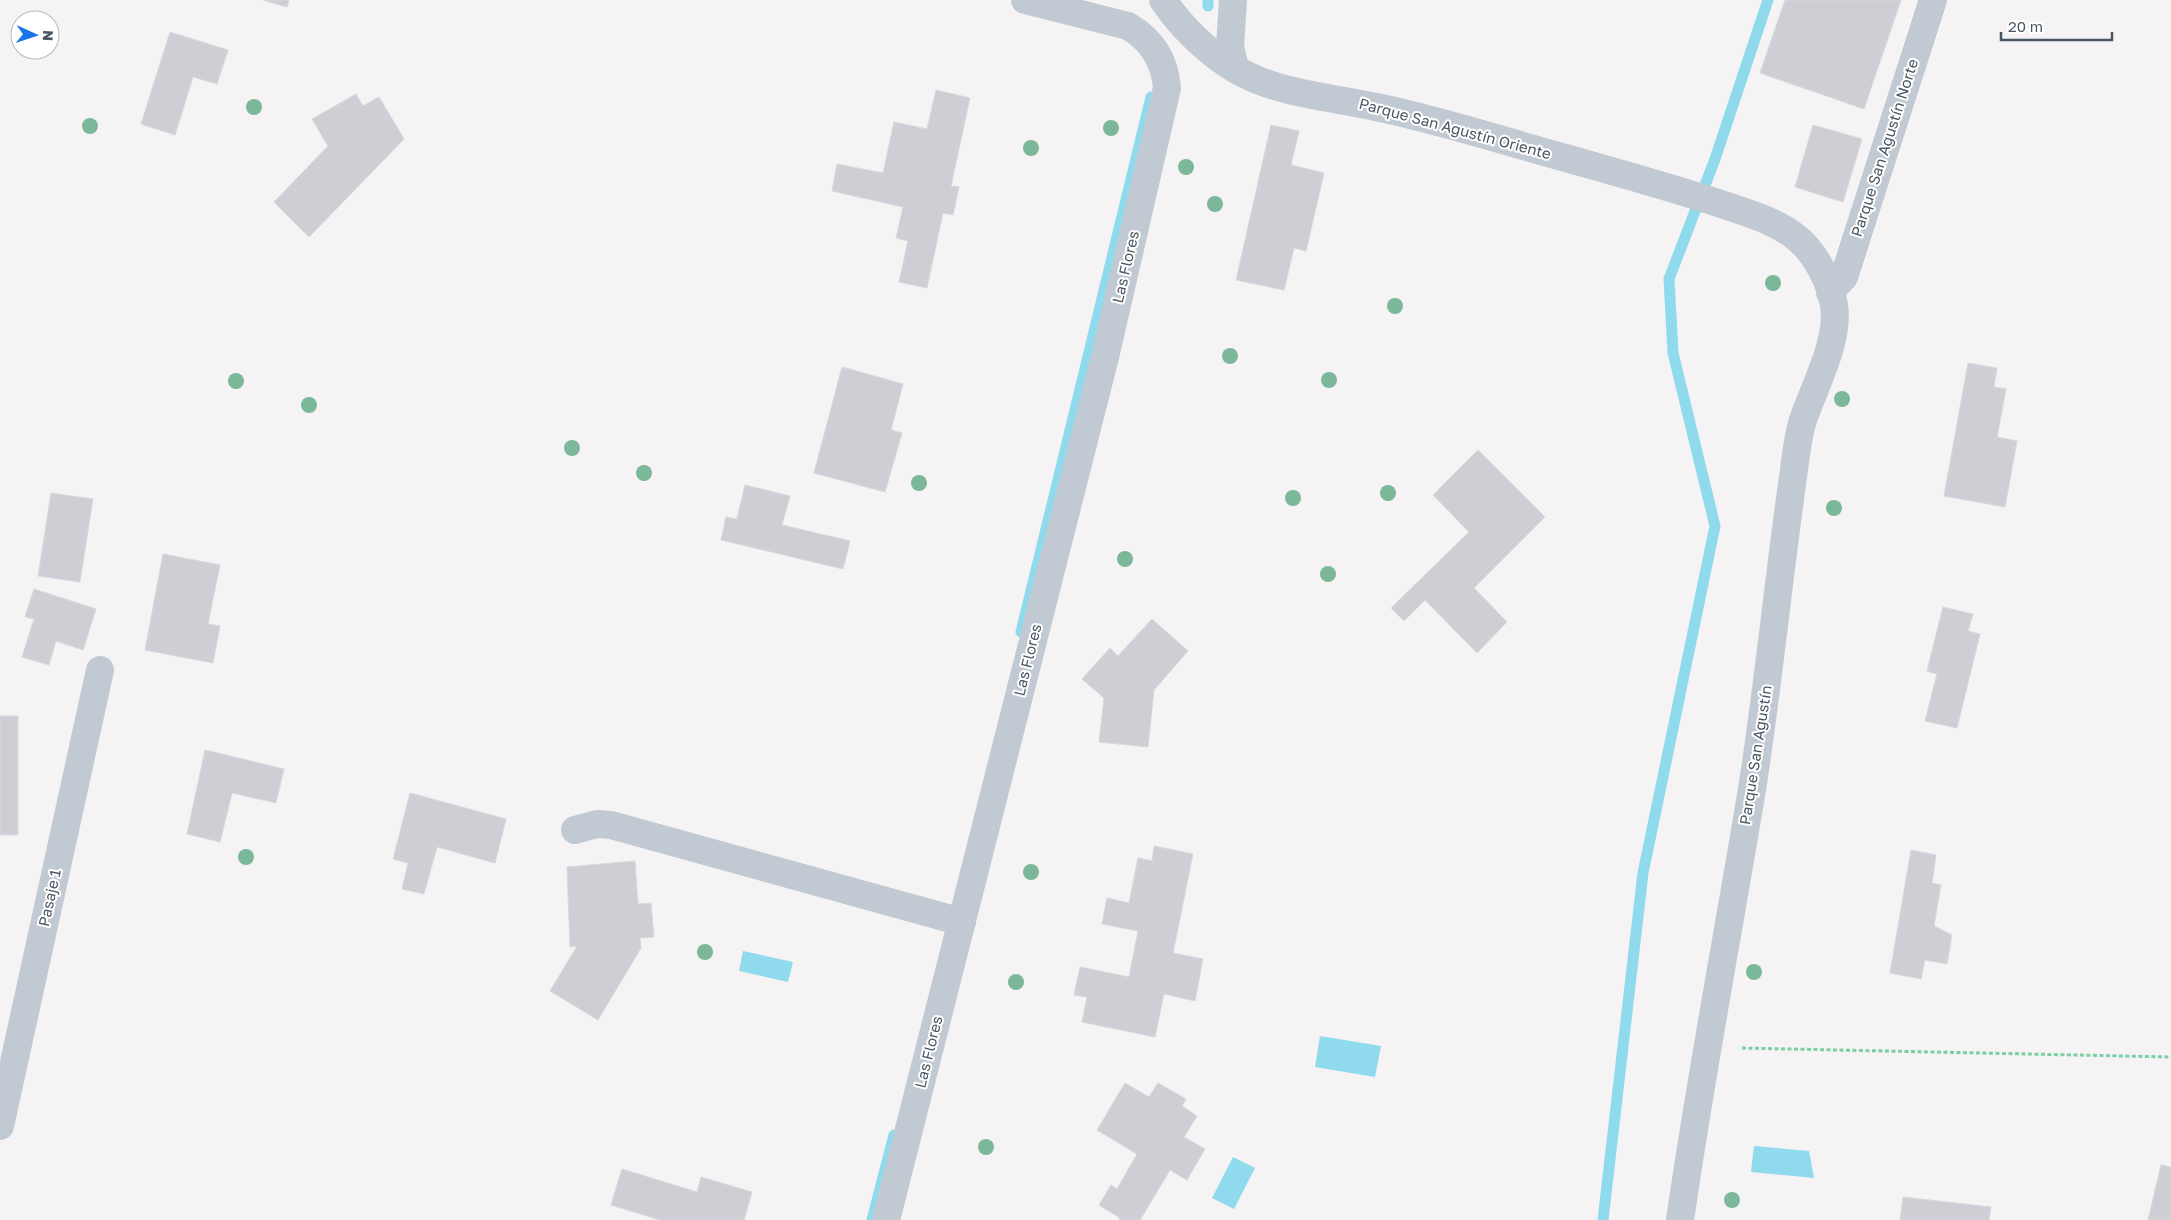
<svg xmlns="http://www.w3.org/2000/svg" width="2171" height="1220" font-family="'Golos Text',sans-serif">
<rect width="100%" height="100%" fill="#f5f3f3"/>
<g fill="#90daee">
<path d="M743 951 793 962 788 982 739 971Z"/>
<path d="M1320 1036 1381 1046 1375 1077 1315 1067Z"/>
<path d="M1754 1146 1809 1151 1814 1178 1751 1172Z"/>
<path d="M1233 1157 1255 1168 1234 1209 1212 1198Z"/>
</g>
<g fill="none" stroke-linecap="round" stroke-linejoin="round">
<g stroke="#90daee" stroke-width="11">
<path d="M1208 6V0"/>
<path d="M1021 632 1151 97"/>
<path d="M872 1220 894 1135"/>
<path d="M1603 1220 1643 873 1715 526 1673 353 1669 279 1715 159 1768 0"/>
</g>
</g>
<g fill="#cdcfd5" stroke="#d7d9de">
<path d="M263 0H289L287 7Z"/>
<path d="M1785 0H1901L1864 109 1760 73Z"/>
<path d="M170 32 228 50 217 84 193 77 175 135 141 124Z"/>
<path d="M936 90 970 98 951 186 959 187 953 215 943 213 927 288 899 282 908 241 896 238 903 207 832 191 837 164 883 173 894 122 927 129Z"/>
<path d="M356 94 363 106 379 97 404 139 309 237 274 202 328 146 312 119Z"/>
<path d="M1271 125 1299 131 1291 165 1324 173 1306 251 1294 248 1284 290 1236 280Z"/>
<path d="M1813 125 1862 139 1843 202 1795 187Z"/>
<path d="M1968 363 1997 368 1994 387 2006 389 1997 437 2017 441 2005 507 1944 496Z"/>
<path d="M842 367 903 384 891 430 902 433 885 492 814 473Z"/>
<path d="M1478 450 1545 517 1474 588 1507 622 1477 653 1425 600 1404 621 1391 608 1469 532 1433 495Z"/>
<path d="M745 485 790 496 782 525 850 541 843 569 721 540 726 517 737 519Z"/>
<path d="M51 493 93 499 80 582 38 576Z"/>
<path d="M163 554 220 565 208 624 220 626 213 663 145 650Z"/>
<path d="M34 589 96 609 83 650 56 641 49 665 22 657 34 619 25 617Z"/>
<path d="M1943 607 1973 614 1968 631 1980 634 1957 728 1925 721 1937 674 1927 671Z"/>
<path d="M1152 619 1188 651 1154 690 1148 747 1099 742 1104 698 1082 679 1110 648 1118 656Z"/>
<rect x="0" y="716" width="18" height="119"/>
<path d="M205 750 284 769 276 803 232 793 220 842 187 834Z"/>
<path d="M410 793 506 819 495 863 437 847 424 894 402 889 408 863 393 859Z"/>
<path d="M1154 846 1193 854 1173 953 1203 959 1195 1001 1164 994 1155 1037 1082 1022 1087 997 1074 995 1080 967 1129 977 1138 931 1102 924 1107 898 1129 903 1138 858 1152 861Z"/>
<path d="M1911 850 1936 855 1932 883 1941 885 1934 926 1952 935 1947 964 1925 960 1921 979 1890 973Z"/>
<path d="M635 861 638 904 651 903 654 937 640 938 641 948 598 1020 550 991 577 946 570 947 567 867Z"/>
<path d="M1125 1083 1149 1097 1158 1083 1186 1099 1182 1106 1197 1116 1184 1137 1205 1149 1187 1180 1170 1170 1140 1220H1119L1120 1218 1099 1205 1111 1185 1117 1189 1137 1154 1097 1130Z"/>
<path d="M2161 1165 2171 1167V1220H2148Z"/>
<path d="M622 1169 697 1192 701 1177 752 1192 744 1220H660L611 1205Z"/>
<path d="M1903 1197 1991 1207 1989 1220H1900Z"/>
</g>
<g fill="none" stroke-linecap="round" stroke-linejoin="round">
<path stroke="#7ad0a6" stroke-width="3" stroke-dasharray="4 2.5" stroke-linecap="butt" d="M1742 1048 2171 1057"/>
<g stroke="#c1cad2" stroke-width="28">
<path d="M1163 0C1181 27 1209 54 1237 70 1278 94 1331 97 1376 107 1440 120 1503 141 1566 158 1618 173 1670 187 1721 204 1747 213 1777 221 1798 239 1816 254 1830 282 1834 305 1840 340 1814 387 1803 420 1798 436 1796 454 1794 470 1779 574 1769 679 1753 783 1729 929 1701 1074 1680 1220"/>
<path d="M1233 0 1230 46 1235 69"/>
<path d="M1830 292 1844 277 1933 0"/>
<path d="M575 830 597 824 611 825 962 922"/>
<path d="M0 1126 100 670"/>
<path d="M886 1220 1105 357 1167 88C1165 61 1152 40 1128 26L1025 0"/>
</g>
</g>
<g fill="#7bb799">
<circle cx="254" cy="107" r="8"/>
<circle cx="90" cy="126" r="8"/>
<circle cx="1111" cy="128" r="8"/>
<circle cx="1031" cy="148" r="8"/>
<circle cx="1186" cy="167" r="8"/>
<circle cx="1215" cy="204" r="8"/>
<circle cx="1773" cy="283" r="8"/>
<circle cx="1395" cy="306" r="8"/>
<circle cx="1230" cy="356" r="8"/>
<circle cx="1329" cy="380" r="8"/>
<circle cx="236" cy="381" r="8"/>
<circle cx="1842" cy="399" r="8"/>
<circle cx="309" cy="405" r="8"/>
<circle cx="572" cy="448" r="8"/>
<circle cx="644" cy="473" r="8"/>
<circle cx="919" cy="483" r="8"/>
<circle cx="1388" cy="493" r="8"/>
<circle cx="1293" cy="498" r="8"/>
<circle cx="1834" cy="508" r="8"/>
<circle cx="1125" cy="559" r="8"/>
<circle cx="1328" cy="574" r="8"/>
<circle cx="246" cy="857" r="8"/>
<circle cx="1031" cy="872" r="8"/>
<circle cx="705" cy="952" r="8"/>
<circle cx="1754" cy="972" r="8"/>
<circle cx="1016" cy="982" r="8"/>
<circle cx="986" cy="1147" r="8"/>
<circle cx="1732" cy="1200" r="8"/>
</g>
<g text-anchor="middle" stroke-width="4" stroke-linejoin="round" paint-order="stroke">
<g font-size="15" fill="#4a5661" stroke="#fff">
<text transform="translate(1455 129) rotate(15)" y="5">Parque San Agustín Oriente</text>
<text transform="translate(1885 148) rotate(-72)" y="5">Parque San Agustín Norte</text>
<text transform="translate(1126 267) rotate(-77)" y="5">Las Flores</text>
<text transform="translate(1028 660) rotate(-76)" y="5">Las Flores</text>
<text transform="translate(1756 755) rotate(-81)" y="5">Parque San Agustín</text>
<text transform="translate(50 898) rotate(-78)" y="5">Pasaje 1</text>
<text transform="translate(929 1052) rotate(-76)" y="5">Las Flores</text>
</g>
</g>
<g transform="translate(35 35) rotate(93)"><circle r="24" fill="#ffffff" stroke="#b7bbc0"/>
<path d="M0-4L9 19L0 12L-9 19Z" fill="#1a73e8"/>
<text y="-8" font-size="14" font-weight="bold" text-anchor="middle" fill="#4a5661">N</text>
</g>
<path d="M2001 32v8h111v-8" fill="none" stroke="#4a5661" stroke-width="2.5"/>
<text x="2008" y="32" font-size="15" fill="#4a5661" stroke="#ffffff" stroke-width="4" paint-order="stroke">20 m</text>
</svg>
